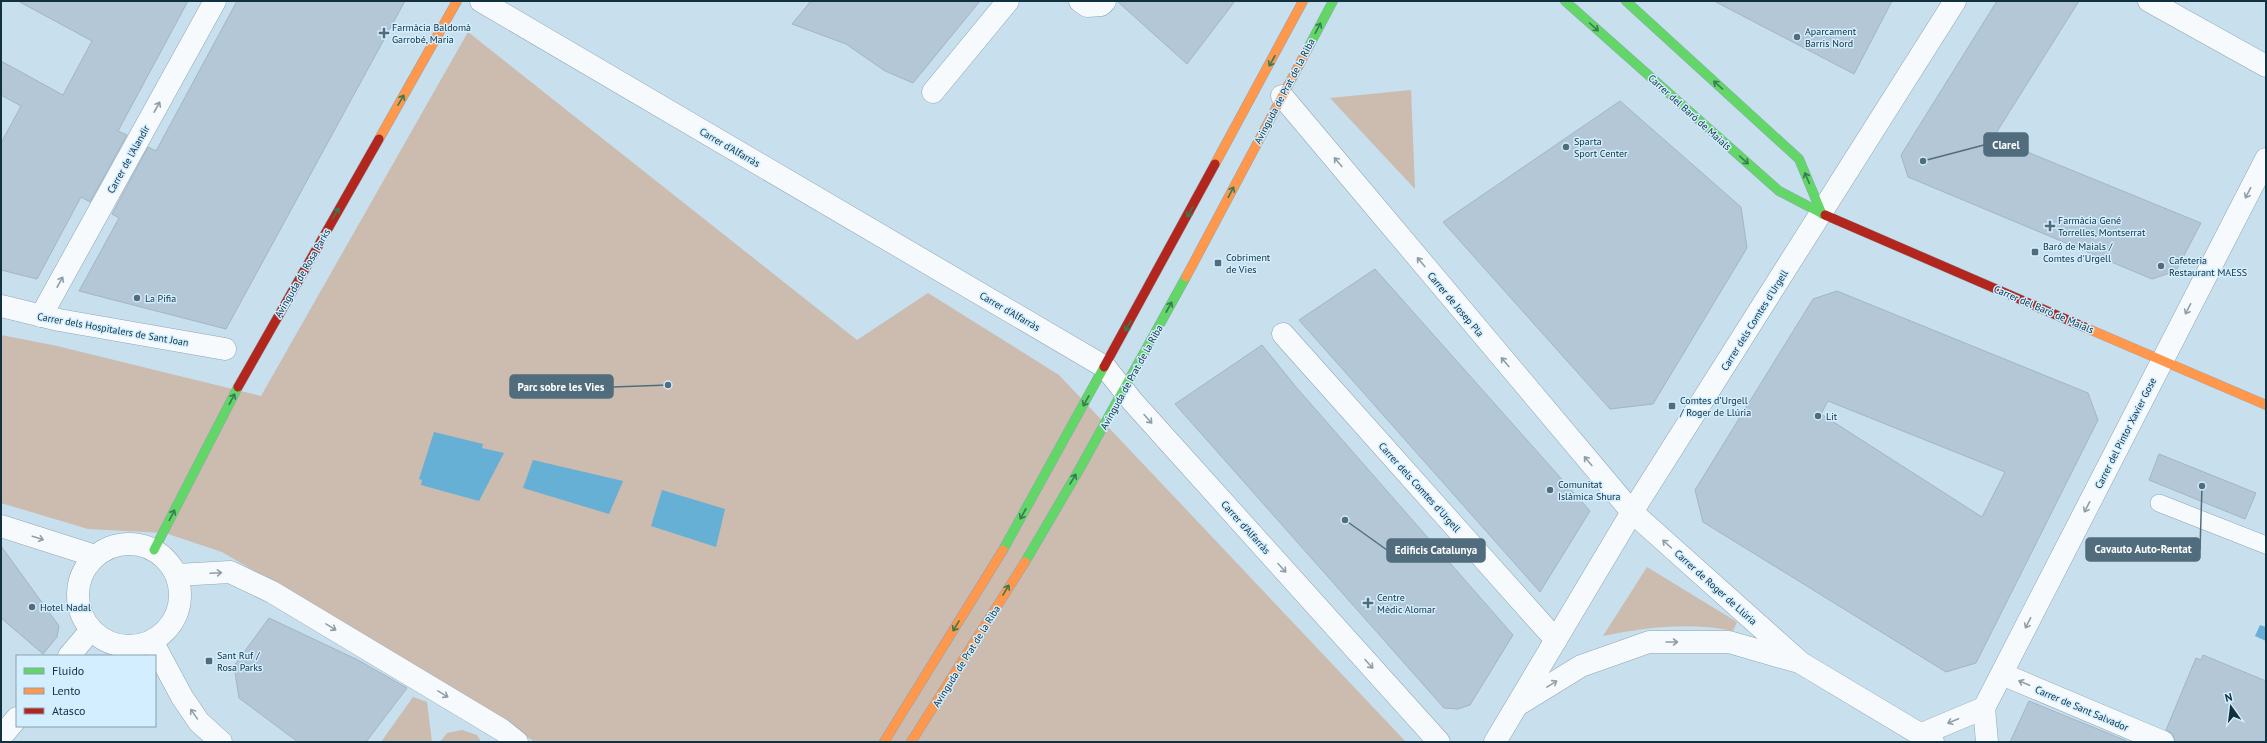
<svg xmlns="http://www.w3.org/2000/svg" width="2267" height="743" font-family="'PT Sans',sans-serif">
<rect width="100%" height="100%" fill="#c8dfed"/>
<g fill="#ccbbaf">
<path d="M468 32 857 340 928 293 1059 375 1406 742H535L419 668 222 552 165 533 88 529 1 503V335L57 346 261 396Z"/>
<path d="M1411 90 1415 189 1330 98Z"/>
<path d="M1647 567 1737 622 1733 631C1689 622 1647 627 1603 636Z"/>
<path d="M413 697 427 702 432 742H381Z"/>
<path d="M462 730 477 735 481 742H440L447 733Z"/>
</g>
<g fill="#66afd5">
<path d="M434 432 483 444 482 448 504 453 479 501 421 485 422 480 419 479Z"/>
<path d="M533 460 623 481 609 514 523 488Z"/>
<path d="M662 490 725 509 716 547 651 526Z"/>
<path d="M2260 625 2266 627V641L2255 636Z"/>
</g>
<g fill="#b4c7d6" stroke="#a3b5c6" fill-rule="evenodd">
<path d="M18 1H188L118 131 127 135 90 202 81 197 37 279 1 270V143L21 106 1 95V61L63 95 92 41Z"/>
<path d="M237 1H405L226 329 79 291 119 218 112 214 148 147 156 151Z"/>
<path d="M811 1H980L913 83 885 71 846 44 792 24Z"/>
<path d="M1117 1H1235L1187 64Z"/>
<path d="M1714 1H1892L1854 74Z"/>
<path d="M1997 1H2079L1993 138 2201 223 2176 271 2152 279 1908 177 1901 155Z"/>
<path d="M1620 101 1741 207 1747 248 1653 404 1610 409 1443 222Z"/>
<path d="M1375 269 1590 511 1540 592 1299 320Z"/>
<path d="M1837 291 2088 393 2098 420 1976 663 1946 672 1703 522 1695 490 1813 299ZM1828 401 2005 472 1982 517 1821 414Z"/>
<path d="M1262 345 1296 387 1513 635 1470 705 1458 709 1444 708 1175 404Z"/>
<path d="M2159 454 2256 493 2245 519 2149 480Z"/>
<path d="M1 546 59 626 57 637 43 654 1 618Z"/>
<path d="M269 618 358 660 407 688 366 742H298L239 698 234 666Z"/>
<path d="M2203 655 2266 681V742H2175L2173 734 2166 730 2196 658 2201 660Z"/>
<path d="M2029 701 2127 741V742H2010Z"/>
</g>
<g fill="none" stroke-linecap="round" stroke-linejoin="round">
<defs>
<path id="lane" d="M2159 503 2266 545"/>
<g id="street">
<path d="M481 1 1105 367 1133 402 1439 742"/>
<path d="M1080 1 1087 6 1101 5 1105 1"/>
<path d="M2149 1 2266 66"/>
<path d="M933 92 1008 1"/>
<path d="M1282 96 1632 512 1801 663 1933 742"/>
<path d="M1 306 59 320 225 349"/>
<path d="M41 316 215 1"/>
<path d="M1283 334 1556 640"/>
<path d="M1 526 95 556"/>
<circle cx="129" cy="595" r="51"/>
<path d="M177 575 230 572 272 592 502 730 517 742"/>
<path d="M152 641 182 697 199 722 221 742"/>
<path d="M69 656 91 630"/>
<path d="M2002 674 2163 742"/>
<path d="M1521 703 1581 666 1649 642H1729L1795 661"/>
<path d="M1922 734 1984 708"/>
<path d="M1 737 17 718"/>
<path d="M1495 742 1632 512 1955 1"/>
<path d="M1987 742 1984 708 2266 159"/>
</g>
<g id="fast">
<path d="M1565 1 1779 191 1825 215"/>
<path d="M1626 1 1799 159 1822 214"/>
<path d="M1307 50 1333 1"/>
<path d="M154 550 238 387"/>
<path d="M1003 550 1104 367"/>
<path d="M1025 562 1079 470 1186 277"/>
</g>
<g id="slow">
<path d="M379 139 457 1"/>
<path d="M1215 164 1303 1"/>
<path d="M1186 277 1307 50"/>
<path d="M2084 327 2266 405"/>
<path d="M884 742 1003 550"/>
<path d="M911 742 1025 562"/>
</g>
<g id="jam">
<path d="M1825 215 2084 327"/>
<path d="M1104 367 1215 164"/>
<path d="M238 387 379 139"/>
</g>
</defs>
<use href="#lane" stroke="#8ea6b4" stroke-width="18"/>
<use href="#street" stroke="#8ea6b4" stroke-width="23"/>
<use href="#fast" stroke="#8ea6b4" stroke-width="10"/>
<use href="#slow" stroke="#8ea6b4" stroke-width="10"/>
<use href="#jam" stroke="#8ea6b4" stroke-width="10"/>
<use href="#lane" stroke="#f7fafc" stroke-width="17"/>
<use href="#street" stroke="#f7fafc" stroke-width="22"/>
<use href="#fast" stroke="#63d668" stroke-width="9"/>
<use href="#slow" stroke="#ff974d" stroke-width="9"/>
<use href="#jam" stroke="#b3261e" stroke-width="9"/>
</g>
<defs><path id="oneway-shaft" d="M-6 0H5M1.5-3L5.5 0L1.5 3" fill="none" stroke-width="1.6" stroke-linecap="round" stroke-linejoin="round"/></defs>
<g stroke="#367b52">
<use href="#oneway-shaft" transform="translate(1594 27) rotate(42)"/>
<use href="#oneway-shaft" transform="translate(1318 28) rotate(-62)"/>
<use href="#oneway-shaft" transform="translate(1272 61) rotate(119)"/>
<use href="#oneway-shaft" transform="translate(1718 85) rotate(-138)"/>
<use href="#oneway-shaft" transform="translate(401 100) rotate(-60)"/>
<use href="#oneway-shaft" transform="translate(1744 160) rotate(42)"/>
<use href="#oneway-shaft" transform="translate(1807 178) rotate(-113)"/>
<use href="#oneway-shaft" transform="translate(1231 192) rotate(-62)"/>
<use href="#oneway-shaft" transform="translate(1190 212) rotate(119)"/>
<use href="#oneway-shaft" transform="translate(336 213) rotate(-60)"/>
<use href="#oneway-shaft" transform="translate(1169 307) rotate(-61)"/>
<use href="#oneway-shaft" transform="translate(1128 326) rotate(119)"/>
<use href="#oneway-shaft" transform="translate(232 399) rotate(-62)"/>
<use href="#oneway-shaft" transform="translate(1086 401) rotate(119)"/>
<use href="#oneway-shaft" transform="translate(1073 479) rotate(-59)"/>
<use href="#oneway-shaft" transform="translate(1023 514) rotate(119)"/>
<use href="#oneway-shaft" transform="translate(172 515) rotate(-63)"/>
<use href="#oneway-shaft" transform="translate(1006 590) rotate(-59)"/>
<use href="#oneway-shaft" transform="translate(956 626) rotate(121)"/>
</g>
<g stroke="#909fa7">
<use href="#oneway-shaft" transform="translate(157 107) rotate(-61)"/>
<use href="#oneway-shaft" transform="translate(1338 162) rotate(-130)"/>
<use href="#oneway-shaft" transform="translate(2248 193) rotate(117)"/>
<use href="#oneway-shaft" transform="translate(1421 262) rotate(-130)"/>
<use href="#oneway-shaft" transform="translate(60 282) rotate(-61)"/>
<use href="#oneway-shaft" transform="translate(2188 309) rotate(117)"/>
<use href="#oneway-shaft" transform="translate(1505 362) rotate(-130)"/>
<use href="#oneway-shaft" transform="translate(1148 419) rotate(48)"/>
<use href="#oneway-shaft" transform="translate(1588 461) rotate(-130)"/>
<use href="#oneway-shaft" transform="translate(2087 507) rotate(117)"/>
<use href="#oneway-shaft" transform="translate(38 538) rotate(18)"/>
<use href="#oneway-shaft" transform="translate(1667 544) rotate(-138)"/>
<use href="#oneway-shaft" transform="translate(1282 568) rotate(48)"/>
<use href="#oneway-shaft" transform="translate(216 573) rotate(-3)"/>
<use href="#oneway-shaft" transform="translate(2028 623) rotate(117)"/>
<use href="#oneway-shaft" transform="translate(331 627) rotate(31)"/>
<use href="#oneway-shaft" transform="translate(1672 642)"/>
<use href="#oneway-shaft" transform="translate(1369 664) rotate(48)"/>
<use href="#oneway-shaft" transform="translate(2024 683) rotate(-157)"/>
<use href="#oneway-shaft" transform="translate(1552 684) rotate(-32)"/>
<use href="#oneway-shaft" transform="translate(443 694) rotate(31)"/>
<use href="#oneway-shaft" transform="translate(194 714) rotate(-125)"/>
<use href="#oneway-shaft" transform="translate(1953 721) rotate(157)"/>
</g>
<g fill="#516d7d" stroke="#d2eeff" stroke-width="1.5">
<path d="M382 27h4v4h4v4h-4v4h-4v-4h-4v-4h4z"/>
<circle cx="1797" cy="37" r="4"/>
<circle cx="1566" cy="147" r="4"/>
<path d="M2048 220h4v4h4v4h-4v4h-4v-4h-4v-4h4z"/>
<rect x="2031" y="248" width="8" height="8" rx="2"/>
<rect x="1214" y="259" width="8" height="8" rx="2"/>
<circle cx="2161" cy="266" r="4"/>
<circle cx="137" cy="298" r="4"/>
<rect x="1668" y="402" width="8" height="8" rx="2"/>
<circle cx="1818" cy="416" r="4"/>
<circle cx="1550" cy="490" r="4"/>
<path d="M1366 597h4v4h4v4h-4v4h-4v-4h-4v-4h4z"/>
<circle cx="32" cy="607" r="4"/>
<rect x="205" y="657" width="8" height="8" rx="2"/>
</g>
<g text-anchor="middle" stroke-width="3" stroke-linejoin="round" paint-order="stroke">
<g font-size="10" fill="#113040" stroke="#d2eeff" text-anchor="start">
<text x="392" y="31">Farmàcia Baldomà<tspan x="392" dy="12">Garrobé, Maria</tspan></text>
<text x="1805" y="35">Aparcament<tspan x="1805" dy="12">Barris Nord</tspan></text>
<text x="1574" y="145">Sparta<tspan x="1574" dy="12">Sport Center</tspan></text>
<text x="2058" y="224">Farmàcia Gené<tspan x="2058" dy="12">Torrelles, Montserrat</tspan></text>
<text x="2043" y="250">Baró de Maials /<tspan x="2043" dy="12">Comtes d'Urgell</tspan></text>
<text x="1226" y="261">Cobriment<tspan x="1226" dy="12">de Vies</tspan></text>
<text x="2169" y="264">Cafeteria<tspan x="2169" dy="12">Restaurant MAESS</tspan></text>
<text x="145" y="302">La Pifia</text>
<text x="1680" y="404">Comtes d’Urgell<tspan x="1680" dy="12">/ Roger de Llúria</tspan></text>
<text x="1826" y="420">Lit</text>
<text x="1558" y="488">Comunitat<tspan x="1558" dy="12">Islàmica Shura</tspan></text>
<text x="1377" y="601">Centre<tspan x="1377" dy="12">Mèdic Alomar</tspan></text>
<text x="40" y="611">Hotel Nadal</text>
<text x="217" y="659">Sant Ruf /<tspan x="217" dy="12">Rosa Parks</tspan></text>
</g>
<g font-size="10" fill="#113040" stroke="#d2eeff">
<text transform="translate(1284 91) rotate(-62)" y="4">Avinguda de Prat de la Riba</text>
<text transform="translate(1690 112) rotate(42)" y="4">Carrer del Baró de Maials</text>
<text transform="translate(730 147) rotate(30)" y="4">Carrer d'Alfarràs</text>
<text transform="translate(128 159) rotate(-61)" y="4">Carrer de l'Alandir</text>
<text transform="translate(302 273) rotate(-60)" y="4">Avinguda de Rosa Parks</text>
<text transform="translate(1456 304) rotate(50)" y="4">Carrer de Josep Pla</text>
<text transform="translate(2044 309) rotate(23)" y="4">Carrer del Baró de Maials</text>
<text transform="translate(1010 311) rotate(30)" y="4">Carrer d'Alfarràs</text>
<text transform="translate(1754 320) rotate(-58)" y="4">Carrer dels Comtes d'Urgell</text>
<text transform="translate(113 329) rotate(10)" y="4">Carrer dels Hospitalers de Sant Joan</text>
<text transform="translate(1131 377) rotate(-61)" y="4">Avinguda de Prat de la Riba</text>
<text transform="translate(2125 433) rotate(-63)" y="4">Carrer del Pintor Xavier Gose</text>
<text transform="translate(1420 487) rotate(48)" y="4">Carrer dels Comtes d'Urgell</text>
<text transform="translate(1246 527) rotate(48)" y="4">Carrer d'Alfarràs</text>
<text transform="translate(1716 587) rotate(42)" y="4">Carrer de Roger de Llúria</text>
<text transform="translate(966 656) rotate(-58)" y="4">Avinguda de Prat de la Riba</text>
<text transform="translate(2082 708) rotate(23)" y="4">Carrer de Sant Salvador</text>
</g>
</g>
<path fill="none" stroke="#516d7d" stroke-width="1.5" d="M1923 161L1984 145M668 385L613 387M2202 486L2200 550M1345 520L1387 550"/>
<g fill="#516d7d" stroke="#d2eeff" stroke-width="1.5">
<circle cx="1923" cy="161" r="4"/>
<circle cx="668" cy="385" r="4"/>
<circle cx="2202" cy="486" r="4"/>
<circle cx="1345" cy="520" r="4"/>
</g>
<g fill="#516d7d" stroke="#516d7d" stroke-width="1.5">
<rect x="1984" y="133" width="44" height="23" rx="4"/>
<rect x="510" y="375" width="103" height="23" rx="4"/>
<rect x="2086" y="538" width="114" height="23" rx="4"/>
<rect x="1387" y="539" width="98" height="23" rx="4"/>
</g>
<g font-size="11" text-anchor="middle" font-weight="bold" fill="#fff">
<text x="2006" y="149">Clarel</text>
<text x="561" y="391">Parc sobre les Vies</text>
<text x="2143" y="553">Cavauto Auto-Rentat</text>
<text x="1436" y="554">Edificis Catalunya</text>
</g>
<rect width="2267" height="743" fill="none" stroke="#113040" stroke-width="4"/>
<rect x="16" y="655" width="140" height="72" fill="#d2eeff" stroke="#85a2b3"/>
<rect x="24" y="668" width="20" height="6" fill="#63d668" stroke="#85a2b3"/>
<text x="52" y="675" font-size="12" fill="#113040">Fluido</text>
<rect x="24" y="688" width="20" height="6" fill="#ff974d" stroke="#85a2b3"/>
<text x="52" y="695" font-size="12" fill="#113040">Lento</text>
<rect x="24" y="708" width="20" height="6" fill="#b3261e" stroke="#85a2b3"/>
<text x="52" y="715" font-size="12" fill="#113040">Atasco</text>
<g transform="translate(2231 707) rotate(346)" stroke="#d2eeff" stroke-width="3" paint-order="stroke">
<path d="M0-3L7 15L0 10L-7 15Z" fill="#113040"/>
<text y="-6" font-size="11" font-weight="bold" text-anchor="middle" fill="#113040">N</text>
</g>
</svg>
